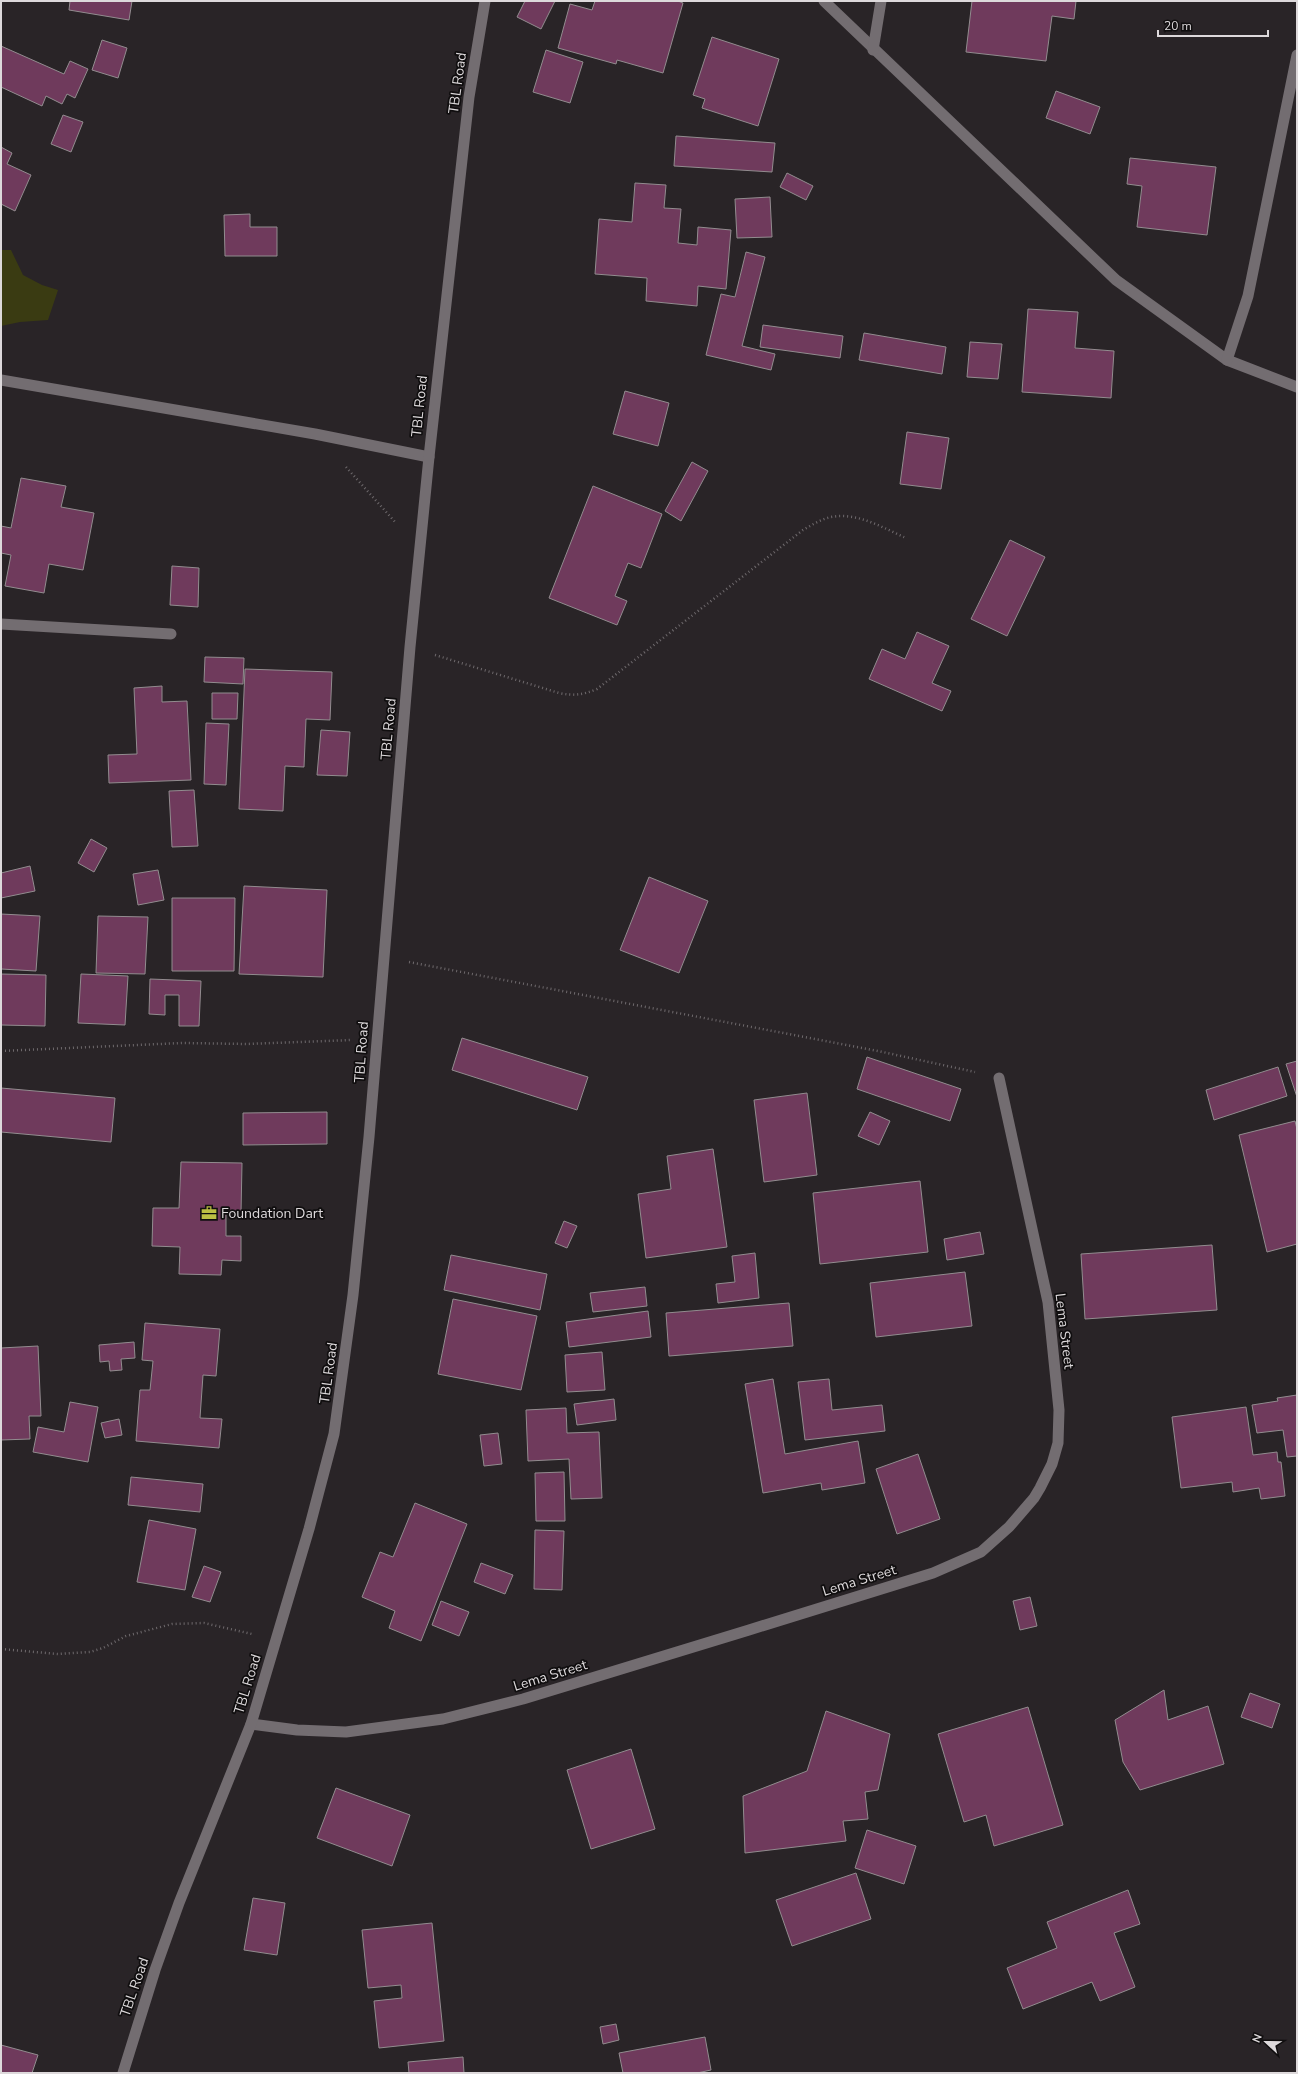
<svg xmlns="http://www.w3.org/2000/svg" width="1298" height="2074" font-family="'Nunito Sans',sans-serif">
<rect width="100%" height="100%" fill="#292427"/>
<path fill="#3a3b12" d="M1 250H11L23 275 42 285 58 290 48 320 20 322 1 326Z"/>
<g fill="#6f3a5c" stroke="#928c8f">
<path d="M70 1H132L129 20 69 10Z"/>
<path d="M525 1H555L541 29 517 17Z"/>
<path d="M595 1H678L683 3 663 73 617 60 616 64 558 48 570 4 592 10Z"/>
<path d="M972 1H1076L1074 19 1052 16 1046 61 966 52Z"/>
<path d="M712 37 779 59 758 126 702 108 705 99 693 95Z"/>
<path d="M102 40 127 48 118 78 92 70Z"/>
<path d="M1 46 64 74 70 61 88 69 75 98 67 94 62 104 46 96 42 106 1 87Z"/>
<path d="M546 50 583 62 570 103 533 92Z"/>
<path d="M1056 91 1100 107 1090 134 1046 118Z"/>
<path d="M63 115 83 122 71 152 51 144Z"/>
<path d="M676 136 775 143 772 172 674 166Z"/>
<path d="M1 147 12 153 7 164 31 175 15 211 1 204Z"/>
<path d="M1130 158 1216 167 1207 235 1137 227 1142 186 1127 184Z"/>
<path d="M787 173 813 186 806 200 780 187Z"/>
<path d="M635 183 666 185 664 208 681 209 678 243 697 245 698 227 731 230 726 289 698 286 697 306 646 301 647 278 595 274 599 219 632 222Z"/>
<path d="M770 197 772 237 737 238 735 199Z"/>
<path d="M250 214V227H277V256H225L224 215Z"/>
<path d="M746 252 765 257 742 346 775 354 771 370 706 355 721 294 735 297Z"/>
<path d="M1028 309 1078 312 1075 348 1114 351 1111 398 1022 392Z"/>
<path d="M763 325 843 336 840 358 760 347Z"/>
<path d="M864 333 946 347 942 374 859 360Z"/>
<path d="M970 342 1002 344 998 379 967 377Z"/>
<path d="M625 391 669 403 658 446 613 434Z"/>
<path d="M907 432 949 438 941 489 900 484Z"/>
<path d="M692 462 708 471 681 521 665 511Z"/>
<path d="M21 478 66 486 61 507 94 513 83 570 49 564 44 593 5 586 11 555 1 553V526L11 528Z"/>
<path d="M593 486 662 514 641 568 628 563 615 596 627 601 617 625 549 598Z"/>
<path d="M1010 540 1045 557 1007 636 971 619Z"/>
<path d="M172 566 199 568 198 607 170 605Z"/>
<path d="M917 632 949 646 932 683 951 691 942 711 869 679 882 649 905 659Z"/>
<path d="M205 657 244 658 243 684 204 682Z"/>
<path d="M245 669 332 672 330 720 306 719 304 767 285 766 283 811 239 809Z"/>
<path d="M162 686V702L187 701 191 780 109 783 108 755 137 754 134 688Z"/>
<path d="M212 693H238L237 719H212Z"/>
<path d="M206 723 229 724 226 785 204 784Z"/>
<path d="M321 730 350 732 347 776 317 775Z"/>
<path d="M194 790 198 846 172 847 169 791Z"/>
<path d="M91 839 107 848 94 872 78 863Z"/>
<path d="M30 866 35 891 1 898V873Z"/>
<path d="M158 870 164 900 138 905 133 874Z"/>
<path d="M649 877 708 901 679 973 620 950Z"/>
<path d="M244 886 327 890 323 977 239 974Z"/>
<path d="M172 898H235L234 971H172Z"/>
<path d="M1 914 40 916 36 971 1 969Z"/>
<path d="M98 916 148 917 145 974 96 973Z"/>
<path d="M1 974 46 975 45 1026 1 1025Z"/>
<path d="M81 974 128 976 125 1025 78 1023Z"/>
<path d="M150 979 201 981 199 1026H179V995H165V1015L149 1014Z"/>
<path d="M462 1038 588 1077 577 1110 452 1070Z"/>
<path d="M867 1057 961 1089 950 1121 857 1089Z"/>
<path d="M1297 1061V1097L1286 1064Z"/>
<path d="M1278 1067 1287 1096 1214 1120 1206 1090Z"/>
<path d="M1 1088 115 1098 111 1142 1 1132Z"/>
<path d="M807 1093 817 1175 764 1182 754 1100Z"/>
<path d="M327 1112V1144L243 1145V1113Z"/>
<path d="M870 1112 890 1121 879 1145 858 1136Z"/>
<path d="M1295 1121 1297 1129V1244L1267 1252 1239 1135Z"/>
<path d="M713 1149 727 1247 646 1258 638 1194 671 1189 667 1156Z"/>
<path d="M181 1162 242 1163 241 1213H226V1236H241V1261L222 1260 221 1275 179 1274 180 1247 152 1246 153 1208H179Z"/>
<path d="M920 1181 928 1252 820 1264 813 1193Z"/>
<path d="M564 1221 577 1226 567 1248 555 1243Z"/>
<path d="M980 1232 984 1254 947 1260 944 1239Z"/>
<path d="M1212 1245 1217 1310 1085 1319 1081 1254Z"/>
<path d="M755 1253 759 1298 718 1303 716 1284 735 1282 732 1256Z"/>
<path d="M451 1255 547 1274 540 1310 444 1290Z"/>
<path d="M965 1272 972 1326 876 1337 870 1283Z"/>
<path d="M645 1287 647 1306 593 1312 590 1293Z"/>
<path d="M453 1299 537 1316 521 1390 438 1374Z"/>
<path d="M789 1303 793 1346 669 1356 666 1313Z"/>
<path d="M648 1311 651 1337 569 1347 566 1322Z"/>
<path d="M145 1323 220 1329 216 1376 203 1375 200 1418 222 1419 219 1448 136 1441 140 1390H150L153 1361 142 1360Z"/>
<path d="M134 1342 135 1358 121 1359 122 1370 110 1371 109 1361 100 1362 99 1345Z"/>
<path d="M38 1346 41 1416H29L30 1439 1 1440V1348Z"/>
<path d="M602 1352 605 1390 567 1392 565 1355Z"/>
<path d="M773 1379 785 1454 858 1441 865 1483 822 1490 821 1483 763 1493 745 1384Z"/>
<path d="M829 1379 832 1410 882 1405 885 1431 805 1440 798 1382Z"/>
<path d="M1297 1395V1456L1287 1457 1283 1430 1257 1433 1252 1405 1278 1401 1277 1398Z"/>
<path d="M614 1399 616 1420 577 1425 574 1404Z"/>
<path d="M70 1402 98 1407 88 1462 33 1452 38 1427 64 1432Z"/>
<path d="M1246 1407 1253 1455 1277 1452 1278 1462H1281L1285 1496 1261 1499 1259 1488 1233 1492 1232 1482 1181 1488 1172 1417Z"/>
<path d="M566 1408 567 1433 599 1432 602 1498 571 1499 569 1459 528 1461 526 1410Z"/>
<path d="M119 1419 122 1435 105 1438 101 1423Z"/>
<path d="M498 1433 502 1464 484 1466 480 1435Z"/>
<path d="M918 1454 940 1519 897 1534 876 1469Z"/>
<path d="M564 1472 565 1521H536L535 1473Z"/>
<path d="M131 1477 203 1484 200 1512 128 1505Z"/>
<path d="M415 1503 467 1524 421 1641 389 1628 395 1611 362 1597 380 1552 393 1557Z"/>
<path d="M149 1520 196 1529 185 1590 137 1582Z"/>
<path d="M535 1530 564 1531 562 1590 534 1589Z"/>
<path d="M481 1563 513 1575 505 1594 474 1582Z"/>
<path d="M204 1566 221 1572 210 1602 192 1597Z"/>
<path d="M1030 1597 1037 1626 1020 1630 1013 1601Z"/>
<path d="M441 1601 469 1612 459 1636 432 1625Z"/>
<path d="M1164 1690 1168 1720 1208 1706 1224 1764 1140 1790 1123 1762 1115 1720Z"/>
<path d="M1250 1693 1280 1704 1272 1728 1241 1717Z"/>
<path d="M1028 1707 1063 1825 994 1846 986 1815 964 1822 938 1734Z"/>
<path d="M826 1711 890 1734 878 1790 865 1792 868 1819 843 1821 846 1841 745 1853 743 1796 807 1771Z"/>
<path d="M631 1749 655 1829 591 1849 567 1770Z"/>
<path d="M336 1788 410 1815 392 1866 317 1838Z"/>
<path d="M867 1830 916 1846 904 1884 855 1868Z"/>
<path d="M856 1873 871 1919 792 1946 776 1900Z"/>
<path d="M1128 1890 1140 1924 1114 1933 1135 1987 1100 2001 1092 1982 1023 2009 1007 1968 1057 1948 1047 1922Z"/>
<path d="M253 1898 285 1903 277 1955 244 1950Z"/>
<path d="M432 1923 444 2041 379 2048 374 2001 402 1998 401 1985 368 1988 362 1930Z"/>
<path d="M616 2024 619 2040 603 2044 600 2027Z"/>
<path d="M705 2037 711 2070 697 2073H623L619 2053Z"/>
<path d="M1 2045 38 2055 32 2073H1Z"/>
<path d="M463 2057 464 2073H409L408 2062Z"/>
</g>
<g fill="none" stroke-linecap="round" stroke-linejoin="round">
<g stroke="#6f6a6d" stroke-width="2.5" stroke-dasharray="1 3" stroke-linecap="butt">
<path d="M346 467 396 523"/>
<path d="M435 655 559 693C573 696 583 695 597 689L803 530C812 525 821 519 831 517 858 512 883 528 906 538"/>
<path d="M409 962 878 1051 975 1072"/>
<path d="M1 1051 182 1043 246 1044 352 1040"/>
<path d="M1 1649 58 1654 90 1652 103 1648 126 1636 172 1624 204 1623 252 1634"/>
</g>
<g stroke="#736d71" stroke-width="11">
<path d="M824 1 1116 280 1227 360 1297 387"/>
<path d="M873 50 881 1"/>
<path d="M1227 360 1248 296 1297 55"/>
<path d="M1 380 315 434 429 457"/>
<path d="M1 624 171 634"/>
<path d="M251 1724 297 1730 346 1732 443 1719 523 1699 749 1630 933 1573 981 1552 1009 1527 1034 1498 1040 1488 1052 1464 1058 1443 1059 1410 1048 1302 999 1078"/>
</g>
<path stroke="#736d71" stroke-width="11" d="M123 2073 155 1970 179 1903 251 1724 309 1529 334 1434 353 1295 369 1137 410 647 429 457 469 97 485 1"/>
</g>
<defs>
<symbol id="office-bare" viewBox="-9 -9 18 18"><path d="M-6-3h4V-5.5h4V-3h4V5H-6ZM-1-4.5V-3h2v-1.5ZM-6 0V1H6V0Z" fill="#bdbf43" stroke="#100e0f" stroke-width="2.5" paint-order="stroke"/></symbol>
</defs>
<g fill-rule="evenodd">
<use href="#office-bare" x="198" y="1202" width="22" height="22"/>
</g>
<g text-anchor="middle" stroke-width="3.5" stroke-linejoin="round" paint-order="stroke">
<g font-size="14" fill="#ddd9db" stroke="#100e0f">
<text transform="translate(457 83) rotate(-82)" y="5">TBL Road</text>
<text transform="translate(419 406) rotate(-84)" y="5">TBL Road</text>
<text transform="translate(388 729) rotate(-85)" y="5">TBL Road</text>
<text transform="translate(361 1052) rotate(-86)" y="5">TBL Road</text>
<text transform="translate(1065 1331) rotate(83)" y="5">Lema Street</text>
<text transform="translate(328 1373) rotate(-82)" y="5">TBL Road</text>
<text transform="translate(859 1580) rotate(-17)" y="5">Lema Street</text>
<text transform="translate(550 1675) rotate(-17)" y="5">Lema Street</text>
<text transform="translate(247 1684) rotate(-73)" y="5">TBL Road</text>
<text transform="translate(134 1987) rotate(-71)" y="5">TBL Road</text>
</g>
<g font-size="14" fill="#ddd9db" stroke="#100e0f" text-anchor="start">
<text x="221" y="1218">Foundation Dart</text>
</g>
</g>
<rect width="1298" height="2074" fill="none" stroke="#ddd9db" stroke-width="4"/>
<g transform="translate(1266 2042) rotate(292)" stroke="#100e0f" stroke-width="3" paint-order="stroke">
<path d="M0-3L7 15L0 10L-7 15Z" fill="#ddd9db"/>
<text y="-6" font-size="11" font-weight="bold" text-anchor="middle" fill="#ddd9db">N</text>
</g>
<path d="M1158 30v6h110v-6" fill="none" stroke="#ddd9db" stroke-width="2"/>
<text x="1164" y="30" font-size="12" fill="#ddd9db" stroke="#100e0f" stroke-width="3" paint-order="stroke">20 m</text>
</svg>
